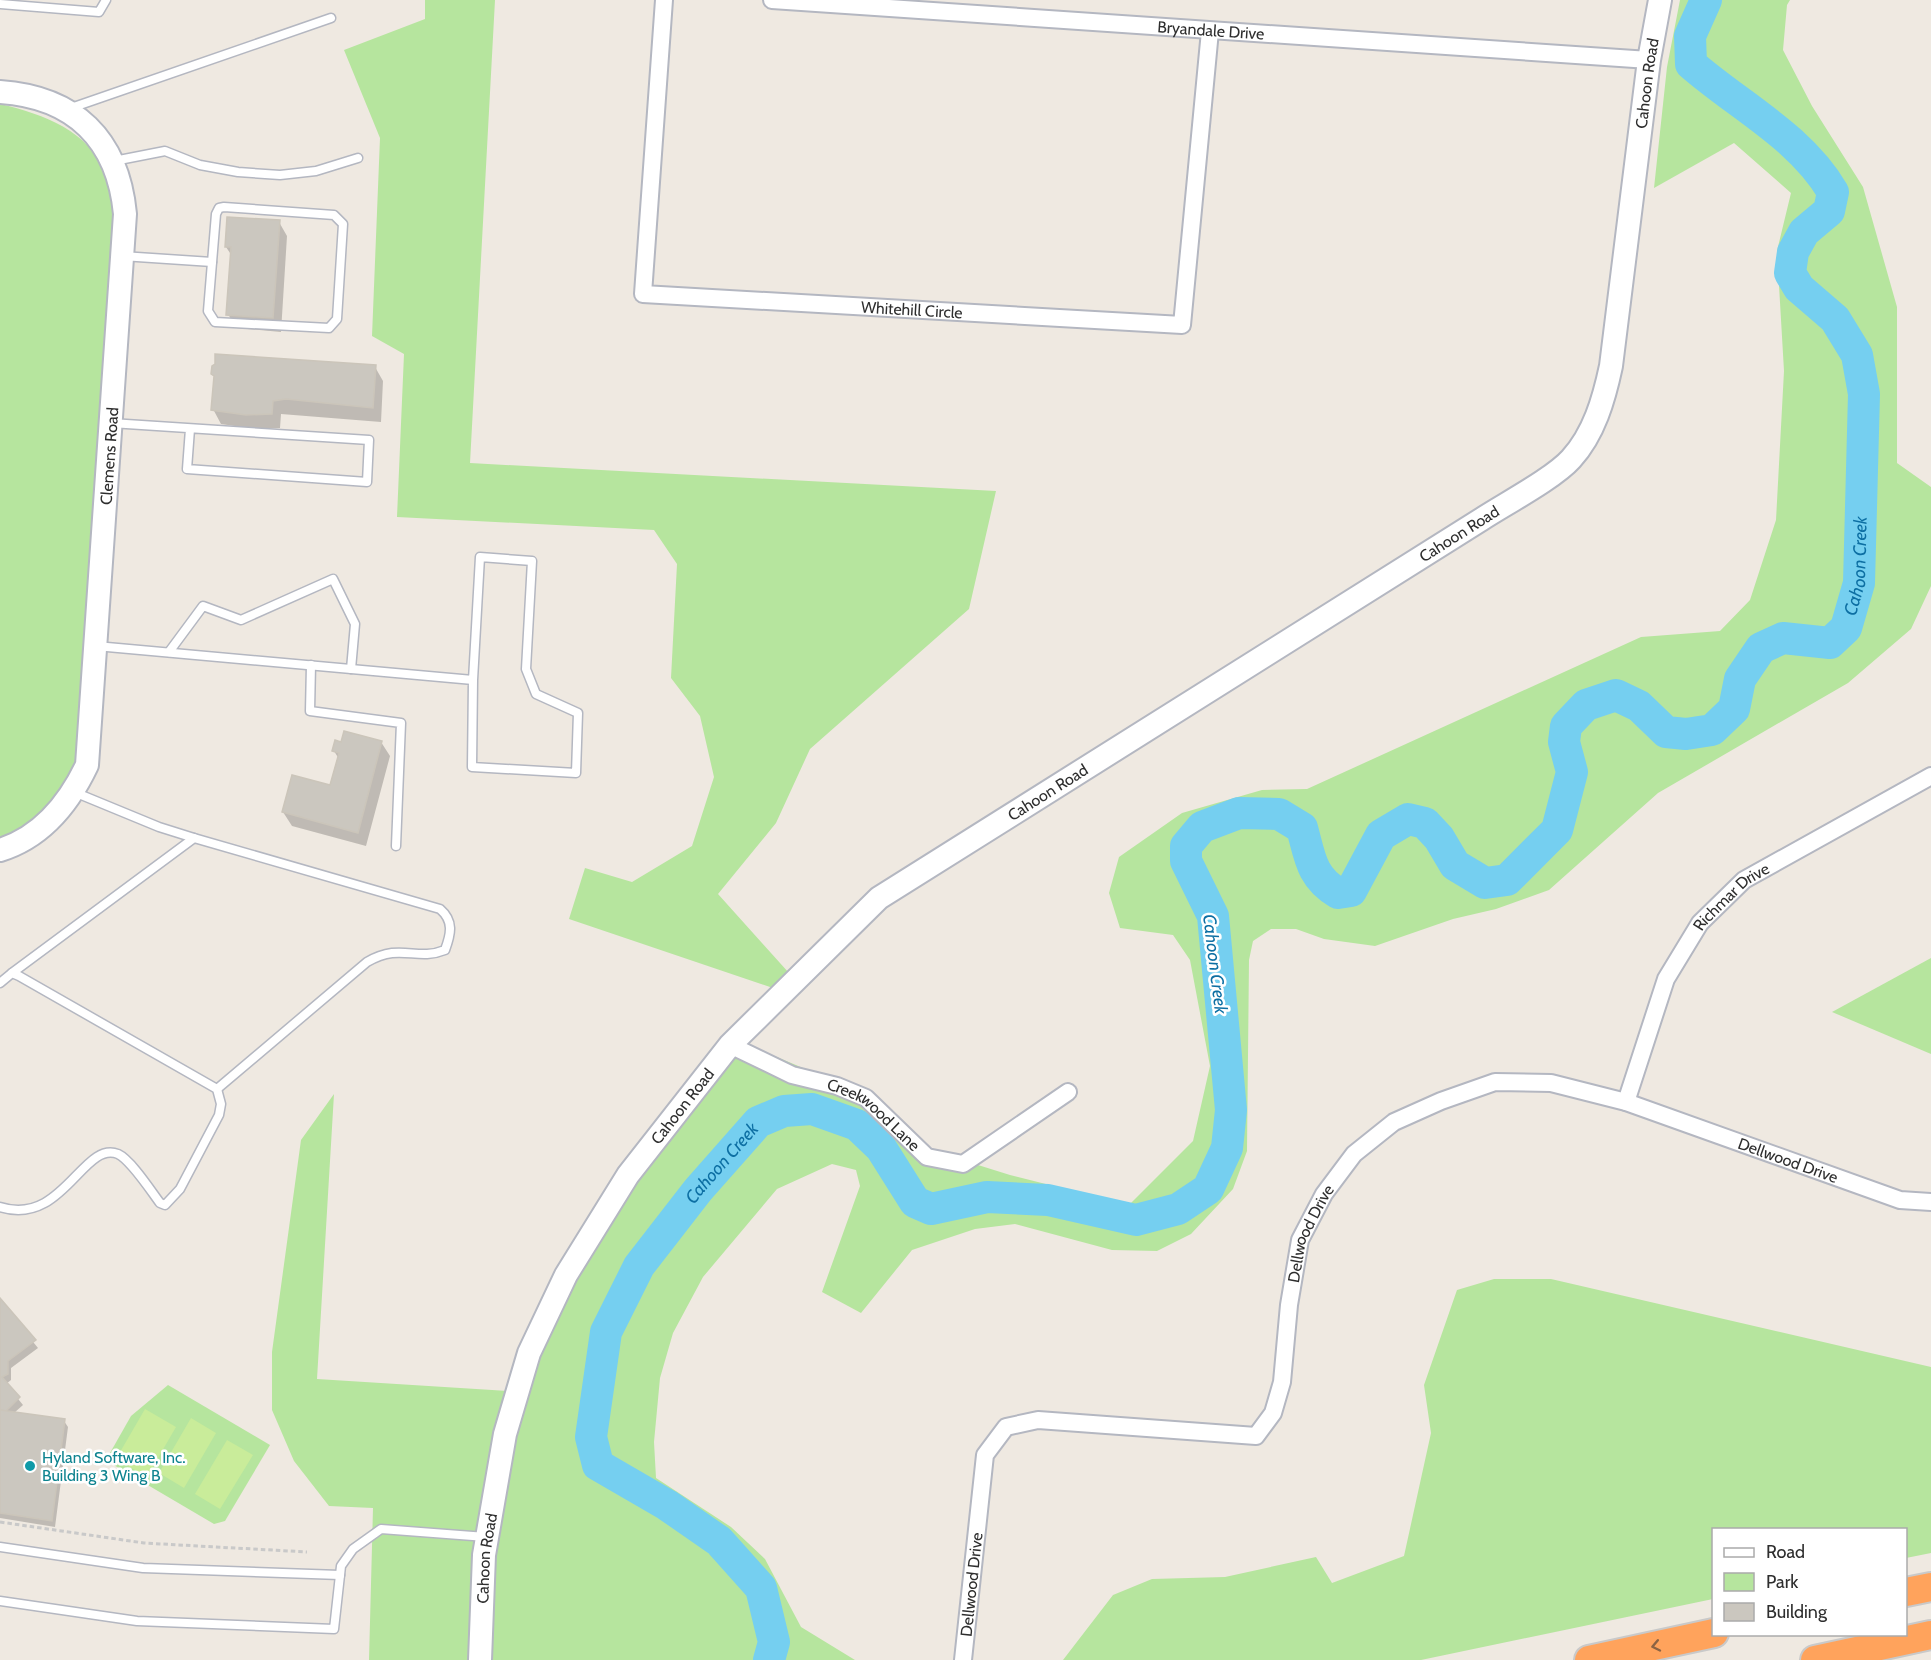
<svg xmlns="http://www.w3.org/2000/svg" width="1931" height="1660" font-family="Cabin,sans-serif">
<rect width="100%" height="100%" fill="#efe9e1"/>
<g fill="#b6e59e">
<path d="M425 0H495L470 463 996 491 969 609 810 749 776 823 718 894 789 973 773 988 569 919 585 868 632 882 692 846 714 777 700 716 671 678 677 564 654 530 397 517 404 354 372 336 380 138 344 50 425 19Z"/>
<path d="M1680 0H1790L1787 5 1783 50 1812 106 1863 187 1897 307V463L1931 487V586L1911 629 1848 683 1658 793 1549 890 1496 909 1453 919 1375 946 1324 939 1296 929H1271L1253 941 1249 960 1247 1151 1233 1189 1191 1234 1157 1251 1112 1250 1015 1224 975 1229 912 1250 861 1313 822 1292 860 1186 856 1170 832 1164 777 1189 703 1277 673 1333 660 1378 654 1442 656 1478 731 1527 765 1559 801 1627 855 1660H369L373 1508 329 1506 294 1461 272 1410V1352L301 1140 334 1094 317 1379 508 1391 531 1331 729 1037 803 1068 863 1088 930 1150 1010 1175 1129 1205 1193 1141 1210 1066 1190 960 1173 935 1120 928 1109 893 1119 857 1182 813 1262 790 1307 789 1641 637 1720 631 1750 600 1776 520 1784 371 1777 251 1791 193 1734 143 1654 188 1667 67Z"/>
<path d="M0 104C46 115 87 130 108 175 113 187 113 203 116 216L78 761 62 797 18 837 0 842Z"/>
<path d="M1931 958V1054L1832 1012Z"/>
<path d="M1494 1279H1551L1931 1367V1553L1906 1558V1530H1714L1713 1599 1421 1660H1063L1113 1595 1152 1579 1225 1577 1316 1557 1332 1583 1404 1556 1431 1433 1424 1385 1457 1290Z"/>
<path d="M168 1385 270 1445 225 1521 214 1524 112 1464 110 1453 131 1416Z"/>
</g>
<g fill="#c9ec9a">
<path d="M145 1409 176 1427 147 1477 116 1459Z"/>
<path d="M191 1418 216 1433 184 1488 159 1473Z"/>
<path d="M227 1440 253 1455 220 1509 195 1494Z"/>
</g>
<g fill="#0003">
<path d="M279 222 287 236 281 332 236 328 228 314 232 256 226 247Z"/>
<path d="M375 367 383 381 381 422 281 414 280 428 255 429 221 424 213 409Z"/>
<path d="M381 742 390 756 366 846 292 826 283 812 331 787 339 759 334 751Z"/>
<path d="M0 1301 38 1348 11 1368V1380L6 1384 23 1405 14 1413 64 1421 68 1427 55 1527 0 1518Z"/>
</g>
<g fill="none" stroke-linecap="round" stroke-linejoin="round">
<path stroke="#75cff0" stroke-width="32" id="s1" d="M769 1660 774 1642 761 1588 719 1541 667 1505 598 1465 591 1437 606 1332 639 1266 698 1190 758 1122 784 1111 812 1109 857 1125 881 1148 915 1202 931 1209 987 1197 1048 1200 1136 1220 1178 1209 1208 1189 1227 1148 1231 1110 1213 916 1186 861V846L1202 827 1239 813 1279 814 1302 828C1310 857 1311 877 1338 893L1351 891 1381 835 1408 819 1425 823 1439 838 1455 865 1485 883 1507 880 1557 830 1572 772 1564 742 1566 726 1586 705 1616 695 1639 706 1666 732 1686 734 1712 730 1734 709 1740 679 1761 648 1783 638 1830 643 1846 628 1859 583 1864 394 1857 355 1835 319 1799 288 1790 273 1793 252 1804 232 1829 211 1833 192C1800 136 1739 106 1691 64L1690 36 1706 0"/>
</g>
<g fill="#cbc7bf" stroke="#cbc5ba" stroke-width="1.5">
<path d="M227 217 280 220 273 318 226 315 231 247H225Z"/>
<path d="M215 354 376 365 373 408 286 399 273 401 272 414 246 415 211 410 214 376 211 374 212 366 215 364Z"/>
<path d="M344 731 382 741 358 833 282 812 292 775 330 785 339 753 332 751 335 740 341 742Z"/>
<path d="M0 1298 36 1340 8 1361V1374L2 1377 20 1397 6 1411 0 1410Z"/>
<path d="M0 1410 65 1419 52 1521 0 1513Z"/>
</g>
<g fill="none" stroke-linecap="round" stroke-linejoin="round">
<defs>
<g id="lane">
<path d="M0 4 99 12 106 0"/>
<path d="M68 109 331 18"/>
<path d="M114 161 165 151 200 165 238 172 280 175 316 171 358 158"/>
<path d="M224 207 334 215 343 224 337 319 329 328 215 322 208 311 216 214 219 208Z"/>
<path d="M122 256 212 262"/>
<path d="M111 423 369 440 367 482 187 469 190 429"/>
<path d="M96 646 473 680 472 767 576 773 578 713 536 694 526 669 532 561 480 557 473 680"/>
<path d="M169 652 203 606 241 620 333 579 355 624 351 669"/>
<path d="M311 665 310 711 401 723 396 846"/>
<path d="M74 792 159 827 194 838"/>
<path d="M12 973 194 838 440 909C454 921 451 934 445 950 415 962 402 942 367 962L217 1089"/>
<path d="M0 983 12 973 19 976 217 1089 221 1104 219 1115 180 1189 165 1205 160 1203C151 1191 131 1160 118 1154 83 1140 63 1227 0 1207"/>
<path d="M0 1547 143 1568 340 1575"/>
<path d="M0 1601 137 1621 334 1629 341 1566 353 1549 381 1529 486 1537"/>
</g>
<g id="street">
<path id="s2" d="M664 0 643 294 1182 325 1210 31"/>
<path id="s3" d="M772 0 1649 60"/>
<path id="s4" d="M730 1045 792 1075 837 1086 866 1098 927 1157 963 1164 1068 1092"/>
<path id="s5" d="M1626 1102 1666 979 1700 923 1744 880 1931 776"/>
<path id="s6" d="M963 1660 985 1455 1006 1427 1038 1420 1256 1436 1273 1413 1282 1382 1289 1305 1300 1240 1324 1194 1354 1154 1394 1122 1441 1101 1495 1082 1551 1083 1626 1102 1900 1200 1931 1202"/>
</g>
<g id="secondary">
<path d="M0 92C74 97 118 139 125 214L87 765C69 803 42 837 0 850"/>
<path id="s7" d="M480 1660 484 1555 505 1434 529 1353 566 1275 628 1175 730 1045 879 898 1482 519C1505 504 1554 478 1571 459 1594 434 1604 399 1611 366L1649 60 1660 0"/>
</g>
<g id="highway">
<path d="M1906 1592 1931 1587"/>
<path d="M1589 1660 1714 1633"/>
<path d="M1815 1660 1931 1635"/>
</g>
</defs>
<use href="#lane" stroke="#b4b7c1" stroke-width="11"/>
<use href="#street" stroke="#b4b7c1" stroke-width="20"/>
<use href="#secondary" stroke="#b4b7c1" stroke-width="26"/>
<use href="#highway" stroke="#c9c9c9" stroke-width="32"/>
<path stroke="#c9c9c9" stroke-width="3" stroke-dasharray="4.5 3" stroke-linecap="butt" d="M0 1522 144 1543 307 1552"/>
<use href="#lane" stroke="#fff" stroke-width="8"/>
<use href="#street" stroke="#fff" stroke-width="16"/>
<use href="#secondary" stroke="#fff" stroke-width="22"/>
<use href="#highway" stroke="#ffa35c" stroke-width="28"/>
</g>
<defs><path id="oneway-chevron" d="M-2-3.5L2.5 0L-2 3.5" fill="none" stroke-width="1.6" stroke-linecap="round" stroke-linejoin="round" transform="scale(1.5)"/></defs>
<use stroke="#8c6343" href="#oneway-chevron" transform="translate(1656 1646) rotate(168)"/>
<circle fill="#0f9aa8" stroke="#fff" stroke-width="2" cx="30" cy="1466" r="6"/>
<g text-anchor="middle" stroke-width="5" stroke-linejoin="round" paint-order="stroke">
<g font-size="16" fill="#2e2e2e" stroke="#fff">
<text dy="6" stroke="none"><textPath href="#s3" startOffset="440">Bryandale Drive</textPath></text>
<text dy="6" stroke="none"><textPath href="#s7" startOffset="2098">Cahoon Road</textPath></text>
<text dy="6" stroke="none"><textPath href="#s2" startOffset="564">Whitehill Circle</textPath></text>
<text transform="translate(109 456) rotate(-86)" y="6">Clemens Road</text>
<text dy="6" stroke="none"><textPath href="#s7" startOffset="1576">Cahoon Road</textPath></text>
<text dy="6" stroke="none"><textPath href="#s7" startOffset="1090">Cahoon Road</textPath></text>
<text dy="6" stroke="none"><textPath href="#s5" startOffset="236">Richmar Drive</textPath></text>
<text dy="6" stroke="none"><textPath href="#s7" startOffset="604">Cahoon Road</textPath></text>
<text dy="6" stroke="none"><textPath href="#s4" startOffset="162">Creekwood Lane</textPath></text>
<text dy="6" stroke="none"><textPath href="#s6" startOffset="1264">Dellwood Drive</textPath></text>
<text dy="6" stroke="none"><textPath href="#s6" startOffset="706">Dellwood Drive</textPath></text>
<text dy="6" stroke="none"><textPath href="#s7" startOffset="102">Cahoon Road</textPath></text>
<text dy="6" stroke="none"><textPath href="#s6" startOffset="76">Dellwood Drive</textPath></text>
</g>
<g font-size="16" fill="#0d838f" stroke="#fff" text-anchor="start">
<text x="42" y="1463">Hyland Software, Inc.<tspan x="42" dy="18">Building 3 Wing B</tspan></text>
</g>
<g font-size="18" font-style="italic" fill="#0d6fa3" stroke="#fff">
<text dy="6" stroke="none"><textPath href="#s1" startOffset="2583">Cahoon Creek</textPath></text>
<text transform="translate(1215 964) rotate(83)" y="6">Cahoon Creek</text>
<text dy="6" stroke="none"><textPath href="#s1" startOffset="621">Cahoon Creek</textPath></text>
</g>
</g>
<rect x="1712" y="1528" width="195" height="108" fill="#ffffff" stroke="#ababab" stroke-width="1.5"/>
<rect x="1724" y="1548" width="30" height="9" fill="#ffffff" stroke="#ababab" stroke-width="1.5"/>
<text x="1766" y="1558" font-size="18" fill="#2e2e2e">Road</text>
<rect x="1724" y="1573" width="30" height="18" fill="#b6e59e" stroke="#ababab" stroke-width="1.5"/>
<text x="1766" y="1588" font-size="18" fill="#2e2e2e">Park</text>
<rect x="1724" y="1603" width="30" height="18" fill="#cbc7bf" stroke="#ababab" stroke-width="1.5"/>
<text x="1766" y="1618" font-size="18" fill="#2e2e2e">Building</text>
</svg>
